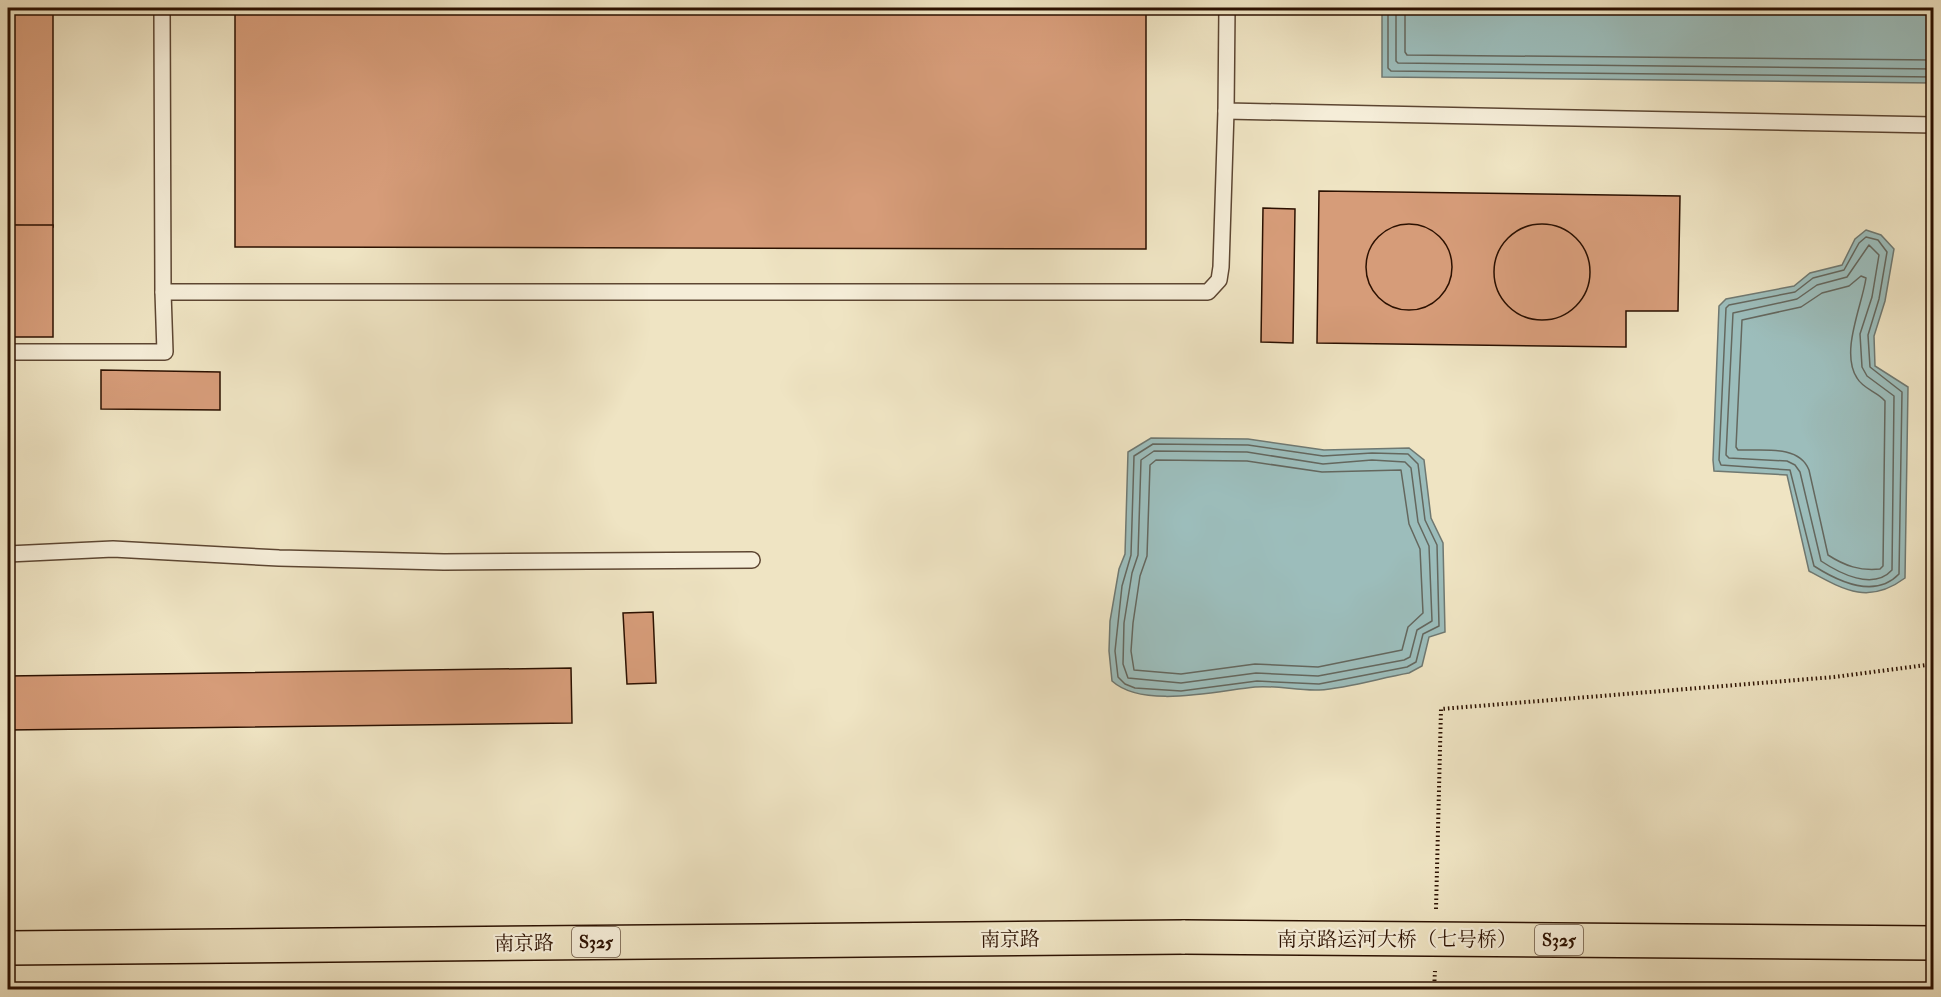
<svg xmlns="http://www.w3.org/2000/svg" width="1941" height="997" font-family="'IM FELL Double Pica','Noto Serif SC',serif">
<rect width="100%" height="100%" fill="#efe4c3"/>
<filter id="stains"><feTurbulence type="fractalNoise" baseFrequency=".00333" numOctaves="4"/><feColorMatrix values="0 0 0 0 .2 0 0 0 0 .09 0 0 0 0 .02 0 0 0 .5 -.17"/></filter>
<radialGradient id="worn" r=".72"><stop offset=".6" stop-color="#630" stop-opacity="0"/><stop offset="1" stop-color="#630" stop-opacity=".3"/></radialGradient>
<g fill="#9cbdbb" stroke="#6f7871" stroke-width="1.5">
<path d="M1382 8H1933V83L1382 77Z"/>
<path d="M1866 230 1881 235 1894 249 1885 301 1874 336 1875 366 1908 387 1905 578C1869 605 1844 590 1809 571L1787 475 1714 471 1713 460 1719 306 1726 299 1794 286 1810 273 1842 265 1855 239Z"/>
<path d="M1151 438 1248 439 1324 450 1409 448 1424 460 1431 518 1443 543 1445 632 1429 637 1422 666 1409 673C1380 678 1349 688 1319 690 1298 691 1276 685 1255 687 1216 691 1143 709 1112 681L1109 651 1110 621 1119 569 1125 554 1128 452Z"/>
</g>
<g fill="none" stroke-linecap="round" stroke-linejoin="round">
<g stroke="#64675e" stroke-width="1.5">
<path d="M1388 8V68L1391 71 1934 77"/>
<path d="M1396 8V61L1398 63 1934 69"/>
<path d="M1405 8V52L1407 55 1934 60"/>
<path d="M1866 237 1878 240 1887 252 1879 299 1868 335 1870 367 1902 392 1899 574C1875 599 1839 582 1814 566L1790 470 1721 465 1719 460 1726 308 1729 305 1795 292 1813 278 1844 270 1859 243Z"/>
<path d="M1869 245 1879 255 1872 297 1860 334 1862 367 1867 376 1894 396 1892 570C1873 591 1839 573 1821 561L1800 472 1795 465 1787 461 1729 458 1726 455 1733 313 1797 299 1817 285 1847 277Z"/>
<path d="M1861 276 1866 278C1862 306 1840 352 1857 378 1863 389 1878 392 1885 401L1883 566 1880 569C1860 571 1845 566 1828 555L1809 470C1799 444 1761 451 1738 450L1736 447 1742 320 1801 307 1822 293 1849 286Z"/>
<path d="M1153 444 1248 445 1323 456 1372 453 1408 454 1418 464 1425 520 1437 545 1439 626 1423 634 1416 662 1407 667 1319 684 1257 681 1181 691 1135 688 1125 684 1118 677 1115 651 1122 586 1131 555 1134 456Z"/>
<path d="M1154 451 1247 452 1323 464 1372 460 1405 462 1411 468 1418 522 1429 546 1432 621 1417 630 1410 657 1404 660 1318 676 1256 673 1181 683 1128 678 1123 664 1124 623 1132 573 1138 555 1141 460Z"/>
<path d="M1156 460 1247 461 1322 472 1401 470 1409 524 1420 549 1423 613 1408 627 1402 650 1318 667 1255 664 1181 674 1134 670 1131 651 1133 623 1140 576 1147 556 1150 465Z"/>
</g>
</g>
<g fill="#d69c79" stroke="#2c1101" stroke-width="1.5">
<path d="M8 8H53V227L8 225Z"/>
<path d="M235 8H1146V249L235 247Z"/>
<path d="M1319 191 1680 196 1678 311H1626V347L1317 343Z"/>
<path d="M1263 208 1295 209 1293 343 1261 342Z"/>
<circle cx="1542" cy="272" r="48"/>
<circle cx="1409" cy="267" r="43"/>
<rect x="8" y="225" width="45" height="112"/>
<path d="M101 370 220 372V410L101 409Z"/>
<path d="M653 612 656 683 627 684 623 613Z"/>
<path d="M571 668 572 723 8 730V676Z"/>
</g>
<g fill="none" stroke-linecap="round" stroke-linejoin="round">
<defs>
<g id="lane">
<path d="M162 8 163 292H1208L1219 280 1221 267 1226 111"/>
<path d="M1227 8 1226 111 1934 125"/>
<path d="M8 352H165L163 292"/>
<path d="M8 554 113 549 279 558 444 562 752 560"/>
</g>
<path id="primary" d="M8 948 1185 937"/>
</defs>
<use href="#lane" stroke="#5d4632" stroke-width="18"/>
<use href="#primary" stroke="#2c1101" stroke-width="36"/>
<g stroke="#2c1101" stroke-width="4" stroke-dasharray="1.5 3" stroke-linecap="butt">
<path d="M1436 909 1441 709 1834 677 1934 664"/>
<path d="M1434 990 1435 971"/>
</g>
<use href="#lane" stroke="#f5edd8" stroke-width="15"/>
<use href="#primary" stroke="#efe4c3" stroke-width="33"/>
<defs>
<path id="primary-bridge" d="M1185 937 1934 943"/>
</defs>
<use href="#primary-bridge" stroke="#2c1101" stroke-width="36" stroke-linecap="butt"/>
<use href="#primary-bridge" stroke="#efe4c3" stroke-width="33"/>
</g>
<g text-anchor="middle" stroke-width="4.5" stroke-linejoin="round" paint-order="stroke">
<g fill="#f5edd8" stroke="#685342" stroke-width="1.5">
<rect x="1535" y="925" width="48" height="30" rx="4.5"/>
<rect x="572" y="927" width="48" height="30" rx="4.5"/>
</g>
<g font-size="18" font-weight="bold" fill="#2c1101">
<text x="1559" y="946">S325</text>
<text x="596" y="948">S325</text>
</g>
<g font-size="20" fill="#2c1101" stroke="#f5edd8">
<text transform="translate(1010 939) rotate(-1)" y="7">南京路</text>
<text x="1397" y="946">南京路运河大桥（七号桥）</text>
<text transform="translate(524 943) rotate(-1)" y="7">南京路</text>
</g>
</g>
<rect width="1941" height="997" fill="none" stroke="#efe4c3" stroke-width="30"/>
<rect x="9" y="9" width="1923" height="979" fill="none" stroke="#2c1101" stroke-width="3"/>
<rect x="15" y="15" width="1911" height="967" fill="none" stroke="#2c1101" stroke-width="1.5"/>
<rect width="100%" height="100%" filter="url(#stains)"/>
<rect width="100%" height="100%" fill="url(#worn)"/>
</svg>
